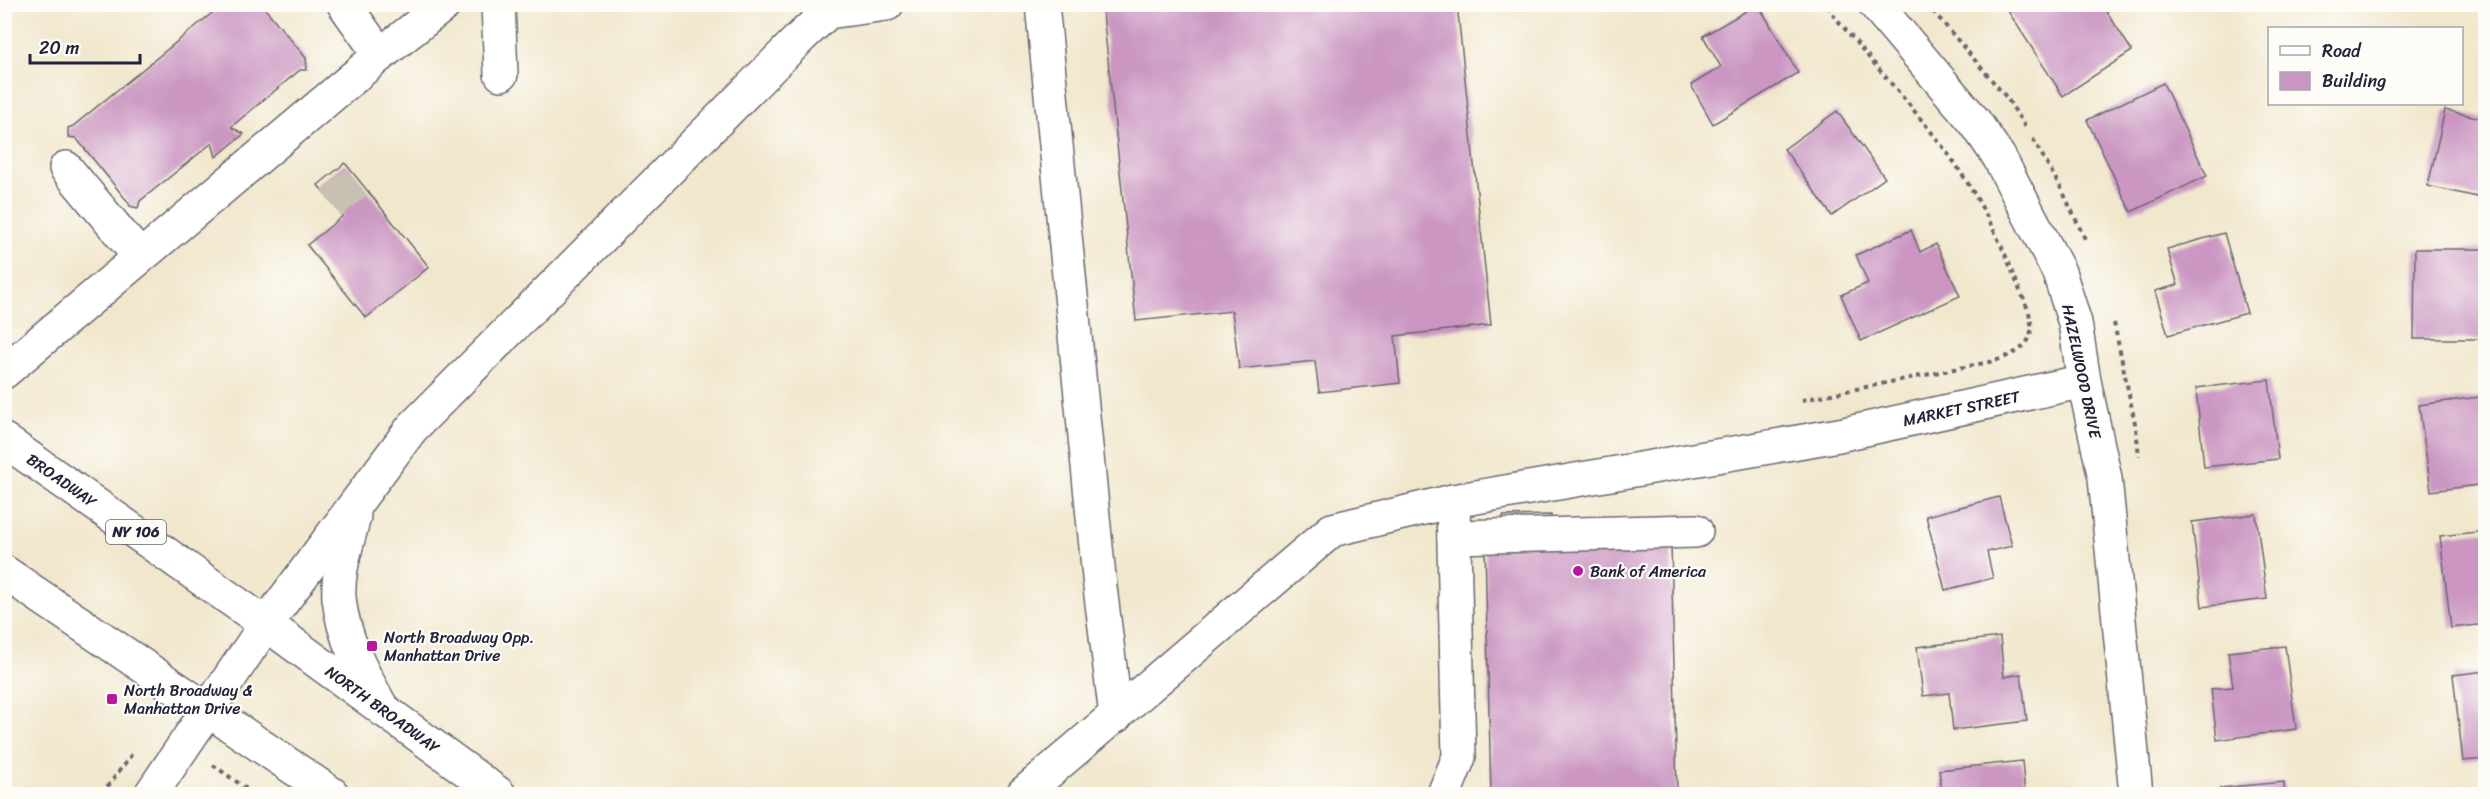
<svg xmlns="http://www.w3.org/2000/svg" width="2490" height="799" font-family="Sriracha,sans-serif">
<rect width="100%" height="100%" fill="#fdfcf7"/>
<filter id="ink" filterUnits="userSpaceOnUse"><feTurbulence type="fractalNoise" baseFrequency=".0167" numOctaves="2"/><feDisplacementMap in="SourceGraphic" scale="12" xChannelSelector="R" yChannelSelector="G"/><feConvolveMatrix kernelMatrix="1 2 1 2 8 2 1 2 1" color-interpolation-filters="sRGB"/></filter>
<filter id="wash" filterUnits="userSpaceOnUse"><feTurbulence type="fractalNoise" baseFrequency=".008" numOctaves="4" result="noise"/><feDisplacementMap in="SourceGraphic" scale="24" xChannelSelector="R" yChannelSelector="G"/><feGaussianBlur stdDeviation="1.35" result="paint"/><feColorMatrix in="noise" values="0 0 0 0 0 0 0 0 0 0 0 0 0 0 0 0 0 1.4 0 .05"/><feComposite in="paint" operator="in"/></filter>
<g filter="url(#wash)">
<rect width="100%" height="100%" fill="#f1e7cd"/>
<g id="blocks">
<g fill="#cb97c2">
<path d="M1102 4H1457L1491 325 1395 336 1400 383 1319 392 1315 361 1239 369 1232 311 1136 321Z"/>
<path d="M1758 4 1798 73 1713 124 1691 85 1721 67 1703 36Z"/>
<path d="M2018 4H2102L2132 51 2063 96 2008 11Z"/>
<path d="M222 5H262L306 58 307 70H300L231 127 244 134 216 157 212 143 140 201 138 208 130 206 128 202 76 138 68 137V128L73 126Z"/>
<path d="M2163 83 2207 176 2131 212 2087 120Z"/>
<path d="M2445 110 2486 119V199L2428 186Z"/>
<path d="M1837 111 1885 178 1832 216 1784 149Z"/>
<path d="M345 163 429 267 366 318 307 245 343 216 318 185Z"/>
<path d="M1911 230 1920 252 1936 244 1960 296 1861 341 1841 295 1868 283 1856 255Z"/>
<path d="M2224 233 2247 313 2168 335 2155 291 2178 285 2167 249Z"/>
<path d="M2415 249H2486V339H2414Z"/>
<path d="M2269 380 2278 459 2204 467 2196 388Z"/>
<path d="M2486 396V484L2431 491 2419 405Z"/>
<path d="M1999 497 2012 546 1987 552 1993 578 1945 590 1926 516Z"/>
<path d="M2256 514 2267 599 2202 607 2192 522Z"/>
<path d="M1551 515V546L1671 543 1677 794H1491L1485 547H1504L1503 516Z"/>
<path d="M2486 531V624L2451 628 2440 536Z"/>
<path d="M2000 637 2004 677 2021 674 2027 721 1953 730 1949 693 1923 696 1917 647Z"/>
<path d="M2285 646 2296 729 2217 740 2211 689 2233 687 2228 652Z"/>
<path d="M2486 671V759L2463 761 2453 675Z"/>
<path d="M2022 761 2025 794H1942L1939 770Z"/>
<path d="M2284 782 2285 794H2220V788Z"/>
</g>
</g>
</g>
<g filter="url(#ink)">
<use href="#blocks" fill-opacity="0" stroke="#6a676e" stroke-width="1.5"/>
<g fill="none" stroke-linecap="round" stroke-linejoin="round">
<path stroke="#c8c0b0" stroke-width="33" stroke-dasharray="33 16" stroke-linecap="butt" d="M331 203 360 180"/>
<defs>
<g id="minor">
<path d="M344 4 380 55"/>
<path d="M498 4 501 74"/>
<path d="M1042 4 1100 587 1116 716"/>
<path d="M1875 4 1975 122 1999 157 2059 272 2075 323 2084 381 2105 478 2136 794"/>
<path d="M66 168 140 257"/>
<path d="M4 372 380 55 445 4"/>
<path d="M354 516C348 542 337 571 339 598 343 639 363 674 383 710"/>
<path d="M1454 537 1696 531"/>
<path d="M151 794 266 624 412 428 801 37 828 12 887 4"/>
<path d="M1023 794 1332 530 1453 501 1839 435 2084 381"/>
<path d="M1444 794 1459 757 1453 501"/>
</g>
<g id="major">
<path d="M4 440 266 624 499 794"/>
<path d="M4 572 332 794"/>
</g>
</defs>
<use href="#minor" stroke="#6a676e" stroke-width="36"/>
<use href="#major" stroke="#6a676e" stroke-width="36"/>
<g stroke="#6a676e" stroke-width="4" stroke-dasharray="4.5 4.5" stroke-linecap="butt">
<path d="M1927 4 2007 98 2026 128"/>
<path d="M2033 139 2062 190 2085 239"/>
<path d="M2114 323 2136 428 2139 456"/>
<path d="M1802 400 1994 361C2009 356 2029 349 2031 331 2033 315 2022 297 2017 283 1999 237 1975 190 1946 151 1911 105 1872 62 1835 17L1827 4"/>
<path d="M213 765 254 794"/>
<path d="M102 794 132 754"/>
</g>
<use href="#minor" stroke="#fff" stroke-width="33"/>
<use href="#major" stroke="#fff" stroke-width="33"/>
</g>
</g>
<g fill="#b5179e" stroke="#fdfcf7" stroke-width="2">
<circle cx="1578" cy="571" r="6"/>
<rect x="366" y="640" width="12" height="12" rx="3"/>
<rect x="106" y="693" width="12" height="12" rx="3"/>
</g>
<g text-anchor="middle" stroke-width="4.5" stroke-linejoin="round" paint-order="stroke">
<rect fill="#fdfcf7" stroke="#646373" stroke-width="1.5" x="106" y="520" width="60" height="24" rx="4.5"/>
<g font-size="15" font-weight="bold" fill="#22223b">
<text x="136" y="537">NY 106</text>
</g>
<g font-size="16" fill="#22223b" stroke="#fdfcf7">
<text transform="translate(2082 371) rotate(78)" y="6">HAZELWOOD DRIVE</text>
<text transform="translate(1961 408) rotate(-12)" y="6">MARKET STREET</text>
<text transform="translate(62 480) rotate(35)" y="6">BROADWAY</text>
<text transform="translate(383 709) rotate(36)" y="6">NORTH BROADWAY</text>
</g>
<g font-size="16" fill="#22223b" stroke="#fdfcf7" text-anchor="start">
<text x="1590" y="577">Bank of America</text>
<text x="384" y="643">North Broadway Opp.<tspan x="384" dy="18">Manhattan Drive</tspan></text>
<text x="124" y="696">North Broadway &amp;<tspan x="124" dy="18">Manhattan Drive</tspan></text>
</g>
</g>
<rect width="2490" height="799" fill="none" stroke="#fdfcf7" stroke-width="24"/>
<rect x="2268" y="27" width="195" height="78" fill="#fdfcf7" stroke="#a5a5ac" stroke-width="1.5"/>
<rect x="2280" y="46" width="30" height="9" fill="#ffffff" stroke="#a5a5ac" stroke-width="1.5"/>
<text x="2322" y="57" font-size="18" fill="#22223b">Road</text>
<rect x="2280" y="72" width="30" height="18" fill="#cb97c2" stroke="#a5a5ac" stroke-width="1.5"/>
<text x="2322" y="87" font-size="18" fill="#22223b">Building</text>
<path d="M30 54v9h110v-9" fill="none" stroke="#22223b" stroke-width="3"/>
<text x="39" y="54" font-size="18" fill="#22223b" stroke="#fdfcf7" stroke-width="4.5" paint-order="stroke">20 m</text>
</svg>
